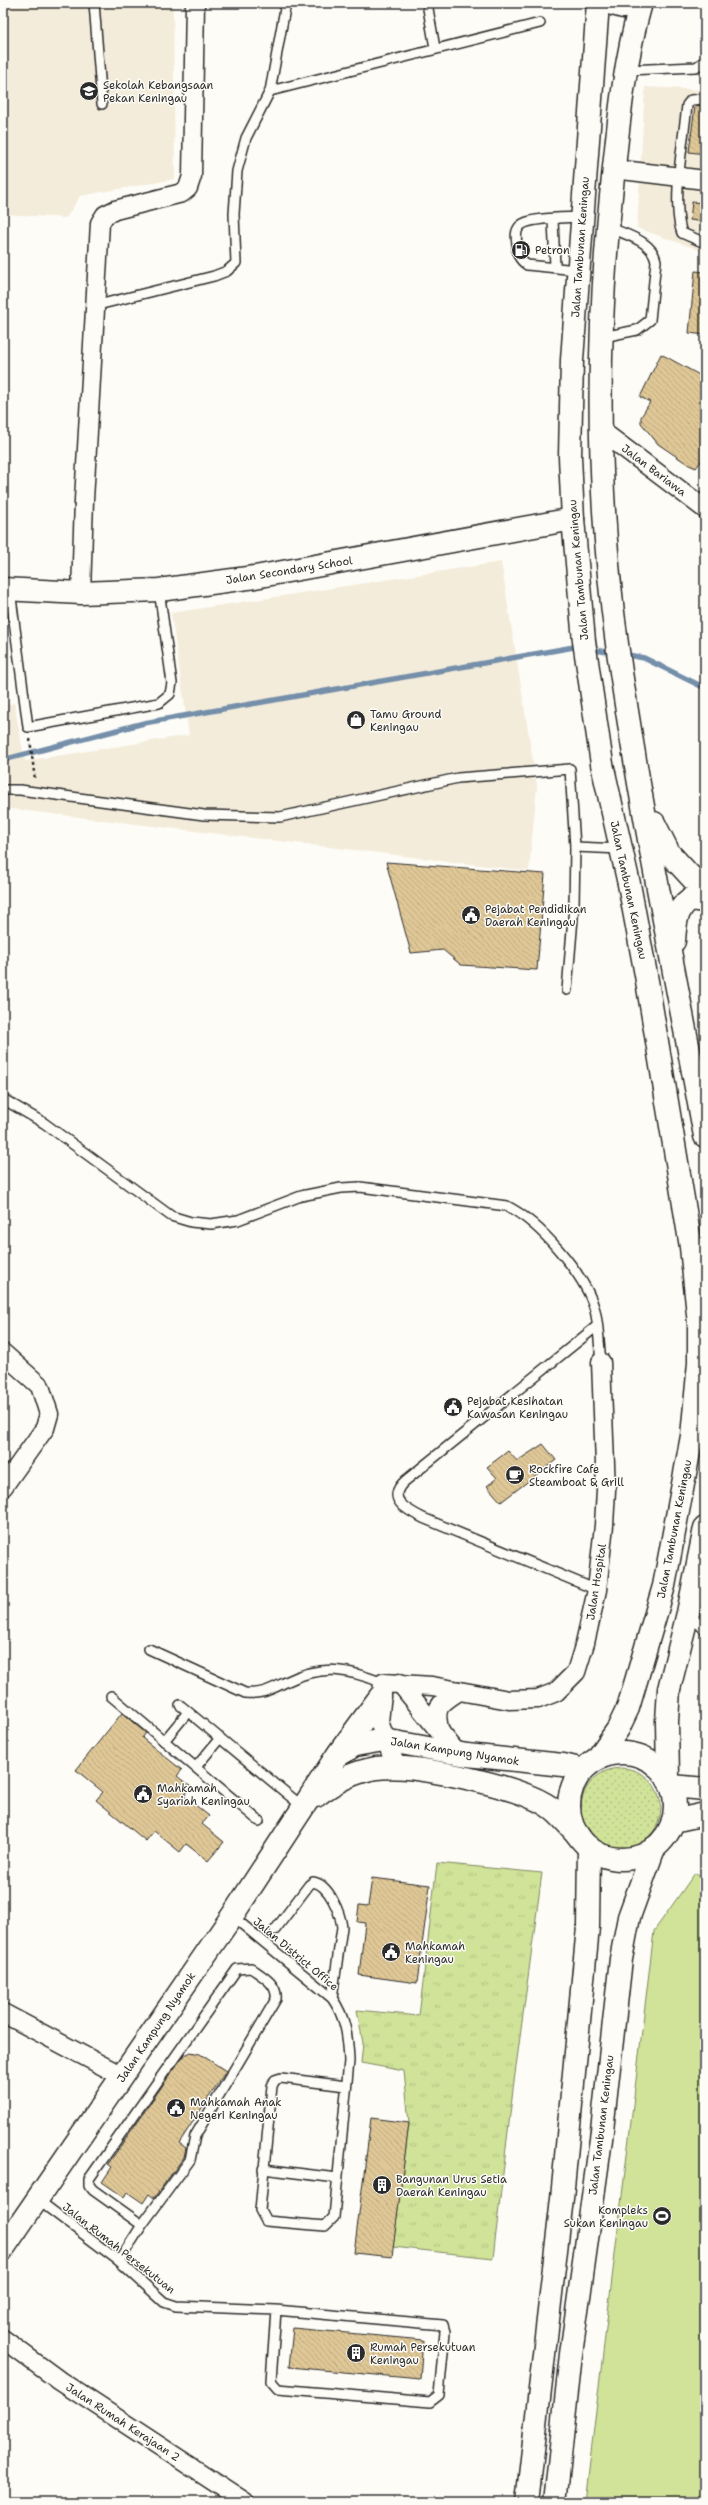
<svg xmlns="http://www.w3.org/2000/svg" width="708" height="2505" font-family="'Shantell Sans',sans-serif">
<defs>
<pattern id="grass-tufts" width="24" height="20" patternUnits="userSpaceOnUse"><rect width="24" height="20" fill="#d0e398"/><path d="M3 7l-1-3M5 7V3M7 7l1-3M15 17l-1-3M17 17v-4M19 17l1-3" fill="none" stroke="#b3c383"/></pattern>
<pattern id="park-dots" width="8" height="8" patternUnits="userSpaceOnUse"><rect width="8" height="8" fill="#d0e398"/><path d="M2 2h.1M6 6h.1" fill="none" stroke="#b3c383" stroke-width="1.8" stroke-linecap="round"/></pattern>
<pattern id="building-back-hatch" width="6" height="6" patternUnits="userSpaceOnUse"><rect width="6" height="6" fill="#dfc796"/><path d="M-1 5l2 2M0 0l6 6M5-1l2 2" fill="none" stroke="#c0ab81"/></pattern>
</defs>
<rect width="100%" height="100%" fill="#fdfcf7"/>
<filter id="ink" filterUnits="userSpaceOnUse"><feTurbulence type="fractalNoise" baseFrequency=".025" numOctaves="2"/><feDisplacementMap in="SourceGraphic" scale="8" xChannelSelector="R" yChannelSelector="G"/><feConvolveMatrix kernelMatrix="1 2 1 2 8 2 1 2 1" color-interpolation-filters="sRGB"/></filter>
<g filter="url(#ink)">
<g fill="#f4ecda">
<path d="M3 3H173L175 179 80 196 66 218 3 214Z"/>
<path d="M645 87 705 90V252L637 228Z"/>
<path d="M501 562 537 786 529 871 3 808V705L14 703 25 761 189 735 171 613Z"/>
</g>
<path fill="url(#grass-tufts)" stroke="#7e8762" d="M437 1863 542 1873 513 2089 493 2258 393 2247 409 2123 404 2071 361 2063 363 2043 357 2010 419 2016Z"/>
<circle fill="url(#park-dots)" stroke="#7e8762" cx="621" cy="1808" r="40"/>
<path fill="#d0e398" stroke="#7e8762" d="M695 1873 705 1877V2502H585L654 1931Z"/>
<g fill="none" stroke-linecap="round" stroke-linejoin="round">
<g stroke="#748faa" stroke-width="5.5">
<path d="M589 649 614 653"/>
<path d="M623 654 644 658 705 688"/>
<path d="M3 760 144 723 574 647 581 648"/>
</g>
</g>
<g fill="url(#building-back-hatch)" stroke="#2b2b2b">
<path d="M705 105V154L689 152 695 106Z"/>
<path d="M692 202 705 203V222L690 220Z"/>
<path d="M695 271 705 272V335L689 333Z"/>
<path d="M661 354 705 378V456L696 468 689 465 658 444 641 423V417L650 402 640 397Z"/>
<path d="M386 862 545 874 537 970 461 965 443 950 411 953Z"/>
<path d="M543 1444 556 1460 501 1502 487 1486 497 1478 487 1467 508 1451 517 1461Z"/>
<path d="M122 1713 146 1733 142 1738 182 1770 177 1776 191 1787 184 1796 209 1816 202 1824 224 1842 208 1861 186 1844 180 1852 154 1831 146 1841 96 1800 103 1792 76 1770Z"/>
<path d="M372 1878 430 1885 417 1983 359 1975 365 1923 357 1922 359 1905 368 1906Z"/>
<path d="M191 2052 200 2054 226 2071 179 2143 186 2148 184 2157 154 2198 149 2194 143 2203 127 2192 124 2197 102 2182 112 2167 108 2164 183 2056Z"/>
<path d="M371 2118 409 2123 392 2257 354 2253Z"/>
<path d="M293 2328 423 2340 420 2379 289 2367Z"/>
</g>
<g fill="none" stroke-linecap="round" stroke-linejoin="round">
<defs>
<g id="service">
<path d="M94 3 102 104"/>
<path d="M427 3 435 48"/>
<path d="M627 70 696 67 705 61"/>
<path d="M270 91 540 23"/>
<path d="M705 99 691 100 687 105C684 137 671 204 682 233L705 243"/>
<path d="M553 219 555 267"/>
<path d="M577 270 527 265C518 259 517 253 517 244 516 238 515 231 520 226 528 217 567 218 580 217"/>
<path d="M94 306 214 276 227 271 236 263 234 214 237 171 246 138 270 91 286 3"/>
<path d="M603 337 637 330 650 320 656 261C653 241 624 234 608 227"/>
<path d="M10 590 28 727 159 703 170 694 172 683 159 590"/>
<path d="M3 790H20L204 815 280 817 458 778 570 769 575 847 574 906 567 990"/>
<path d="M575 847 621 849"/>
<path d="M3 1099 44 1123 171 1216 191 1222 211 1224 238 1220 301 1196 341 1188 360 1187 507 1206C539 1222 585 1274 595 1310 599 1327 599 1345 601 1362"/>
<path d="M597 1590 423 1518C407 1510 385 1499 405 1481L597 1326"/>
<path d="M689 1614 705 1630"/>
<path d="M149 1649 245 1693C263 1695 273 1688 288 1681 323 1664 348 1669 383 1683"/>
<path d="M111 1696 259 1821"/>
<path d="M180 1705 303 1807"/>
<path d="M164 1741 188 1712"/>
<path d="M196 1767 220 1738"/>
<path d="M232 1916 332 1998C346 2018 348 2037 349 2061L334 2217 325 2226 266 2221 260 2210 272 2086 275 2080 281 2078 346 2086"/>
<path d="M275 1930 309 1885 313 1882C329 1884 340 1913 342 1927L332 1998"/>
<path d="M263 2169 337 2178"/>
<path d="M38 2200 119 2261 164 2302 176 2306 276 2310 443 2325 445 2332 439 2395 430 2402 278 2389 271 2381 276 2310"/>
<path d="M119 2261 142 2225 190 2160 195 2136 276 1999C278 1984 262 1976 251 1968L237 1969 89 2179V2185L93 2190 142 2225"/>
</g>
<g id="minor">
<path d="M614 169 705 180"/>
<path d="M603 432 705 509"/>
<path d="M81 593 84 500 100 223 105 215 115 210 182 193 188 188 192 176 195 3"/>
<path d="M3 1353 40 1386 49 1414 45 1428 3 1487"/>
<path d="M400 1683 457 1753"/>
<path d="M440 1732C433 1707 439 1704 459 1691"/>
<path d="M397 1769 379 1722 383 1683 432 1686 509 1700 538 1699 556 1692 576 1672 585 1643 597 1590 604 1525 606 1490 601 1362"/>
<path d="M3 2013 122 2076"/>
<path d="M3 2339 60 2381 245 2502"/>
</g>
<g id="tertiary">
<path d="M3 589 81 593 159 590 255 577 573 519"/>
<path d="M338 1754 380 1697"/>
<path d="M672 1786 705 1789"/>
<path d="M316 1796C334 1782 353 1772 376 1768 413 1763 512 1785 545 1804 558 1811 567 1824 578 1835"/>
<path d="M673 1821 705 1814"/>
<path d="M3 2249 232 1916 336 1757 355 1745 384 1740 467 1755 563 1765 583 1770"/>
</g>
<g id="primary">
<path d="M609 3 623 7 640 3"/>
<path d="M641 3C623 65 618 131 611 196 596 343 597 497 617 644 640 809 675 972 705 1136"/>
<path d="M654 823 669 853 705 892"/>
<path d="M674 941C675 925 676 909 690 899L705 901"/>
<circle cx="622" cy="1806" r="53"/>
<path d="M597 1759 618 1729 628 1708 664 1586 692 1436 699 1363V1324L691 1247 646 975 629 884 602 764 584 641 573 519 570 457 572 360 598 3"/>
<path d="M668 1778 667 1721 669 1689 688 1613 705 1528"/>
<path d="M527 2502 562 2198 588 1927 589 1848"/>
<path d="M555 2502 571 2354 601 2139 621 1959 629 1917 654 1848"/>
</g>
</defs>
<use href="#service" stroke="#2b2b2b" stroke-width="12"/>
<use href="#minor" stroke="#2b2b2b" stroke-width="21"/>
<use href="#tertiary" stroke="#2b2b2b" stroke-width="25"/>
<use href="#primary" stroke="#2b2b2b" stroke-width="25"/>
<path stroke="#2b2b2b" stroke-width="2.5" stroke-dasharray="3 3" stroke-linecap="butt" d="M30 739 35 780"/>
<use href="#service" stroke="#fdfcf7" stroke-width="9"/>
<use href="#minor" stroke="#fdfcf7" stroke-width="18"/>
<use href="#tertiary" stroke="#fdfcf7" stroke-width="22"/>
<use href="#primary" stroke="#fdfcf7" stroke-width="22"/>
</g>
</g>
<defs>
<symbol id="school-disc" viewBox="-11 -11 22 22"><circle r="9.5" fill="#2b2b2b" stroke="#fdfcf7"/><path d="M0-5L7-2L0 1L-7-2ZM-4 1L0 2.5L4 1V4Q0 6-4 4Z" fill="#fff"/></symbol>
<symbol id="fuel-disc" viewBox="-11 -11 22 22"><circle r="9.5" fill="#2b2b2b" stroke="#fdfcf7"/><path d="M-5.5-6h7V0h2V4h1.3V-2.5L3-4.5l.8-.8L6-3V5H2.5V1h-1V6h-7ZM-4.2-4.7v3.2H.2V-4.7Z" fill="#fff"/></symbol>
<symbol id="shop-disc" viewBox="-11 -11 22 22"><circle r="9.5" fill="#2b2b2b" stroke="#fdfcf7"/><path d="M-5-2.5h2.3a2.7 3.5 0 0 1 5.4 0H5L5.5 6h-11ZM-1.5-2.5h3a1.5 2.3 0 0 0-3 0Z" fill="#fff"/></symbol>
<symbol id="civic-disc" viewBox="-11 -11 22 22"><circle r="9.5" fill="#2b2b2b" stroke="#fdfcf7"/><path d="M-.6-6.5H3V-4.5H.6V-3L4-1V1h2V6H-6V1h2V-1L-.6-3ZM-1.2 2.5V6h2.4V2.5Z" fill="#fff"/></symbol>
<symbol id="cafe-disc" viewBox="-11 -11 22 22"><circle r="9.5" fill="#2b2b2b" stroke="#fdfcf7"/><path d="M-5.5-4.5H6V0H3Q3 3.5 0 3.5H-2.5Q-5.5 3.5-5.5 0ZM3-3.2v2h1.7v-2ZM-6 4.5H4V6H-6Z" fill="#fff"/></symbol>
<symbol id="building-disc" viewBox="-11 -11 22 22"><circle r="9.5" fill="#2b2b2b" stroke="#fdfcf7"/><path d="M-4-6H4V6H1V3H-1V6H-4ZM-2.5-4.3h1.7v1.8h-1.7ZM.8-4.3h1.7v1.8H.8ZM-2.5-1h1.7V.8h-1.7ZM.8-1h1.7V.8H.8Z" fill="#fff"/></symbol>
<symbol id="stadium-disc" viewBox="-11 -11 22 22"><circle r="9.5" fill="#2b2b2b" stroke="#fdfcf7"/><path d="M0-5a6.5 5 0 1 0 0 10a6.5 5 0 1 0 0-10ZM-3.5-1.8h7v3.6h-7Z" fill="#fff"/></symbol>
</defs>
<g fill-rule="evenodd">
<use href="#school-disc" x="78" y="80" width="22" height="22"/>
<use href="#fuel-disc" x="510" y="239" width="22" height="22"/>
<use href="#shop-disc" x="345" y="709" width="22" height="22"/>
<use href="#civic-disc" x="460" y="904" width="22" height="22"/>
<use href="#civic-disc" x="442" y="1396" width="22" height="22"/>
<use href="#cafe-disc" x="504" y="1464" width="22" height="22"/>
<use href="#civic-disc" x="132" y="1783" width="22" height="22"/>
<use href="#civic-disc" x="380" y="1941" width="22" height="22"/>
<use href="#civic-disc" x="165" y="2097" width="22" height="22"/>
<use href="#building-disc" x="371" y="2174" width="22" height="22"/>
<use href="#stadium-disc" x="651" y="2205" width="22" height="22"/>
<use href="#building-disc" x="345" y="2342" width="22" height="22"/>
</g>
<g text-anchor="middle" stroke-width="3" stroke-linejoin="round" paint-order="stroke">
<g font-size="11" fill="#2b2b2b" stroke="#fdfcf7" text-anchor="start">
<text x="103" y="89">Sekolah Kebangsaan<tspan x="103" dy="13">Pekan Keningau</tspan></text>
<text x="535" y="254">Petron</text>
<text x="370" y="718">Tamu Ground<tspan x="370" dy="13">Keningau</tspan></text>
<text x="485" y="913">Pejabat Pendidikan<tspan x="485" dy="13">Daerah Keningau</tspan></text>
<text x="467" y="1405">Pejabat Kesihatan<tspan x="467" dy="13">Kawasan Keningau</tspan></text>
<text x="529" y="1473">Rockfire Cafe<tspan x="529" dy="13">Steamboat &amp; Grill</tspan></text>
<text x="157" y="1792">Mahkamah<tspan x="157" dy="13">Syariah Keningau</tspan></text>
<text x="405" y="1950">Mahkamah<tspan x="405" dy="13">Keningau</tspan></text>
<text x="190" y="2106">Mahkamah Anak<tspan x="190" dy="13">Negeri Keningau</tspan></text>
<text x="396" y="2183">Bangunan Urus Setia<tspan x="396" dy="13">Daerah Keningau</tspan></text>
<text x="648" y="2214" text-anchor="end">Kompleks<tspan x="648" dy="13">Sukan Keningau</tspan></text>
<text x="370" y="2351">Rumah Persekutuan<tspan x="370" dy="13">Keningau</tspan></text>
</g>
<g font-size="11" fill="#2b2b2b" stroke="#fdfcf7">
<text transform="translate(580 247) rotate(-86)" y="4">Jalan Tambunan Keningau</text>
<text transform="translate(654 470) rotate(37)" y="4">Jalan Bariawa</text>
<text transform="translate(289 570) rotate(-9)" y="4">Jalan Secondary School</text>
<text transform="translate(578 570) rotate(-95)" y="4">Jalan Tambunan Keningau</text>
<text transform="translate(629 890) rotate(78)" y="4">Jalan Tambunan Keningau</text>
<text transform="translate(674 1529) rotate(-79)" y="4">Jalan Tambunan Keningau</text>
<text transform="translate(596 1582) rotate(-81)" y="4">Jalan Hospital</text>
<text transform="translate(455 1751) rotate(9)" y="4">Jalan Kampung Nyamok</text>
<text transform="translate(296 1954) rotate(40)" y="4">Jalan District Office</text>
<text transform="translate(156 2027) rotate(-56)" y="4">Jalan Kampung Nyamok</text>
<text transform="translate(601 2125) rotate(-83)" y="4">Jalan Tambunan Keningau</text>
<text transform="translate(119 2248) rotate(38)" y="4">Jalan Rumah Persekutuan</text>
<text transform="translate(123 2422) rotate(33)" y="4">Jalan Rumah Kerajaan 2</text>
</g>
</g>
<rect width="708" height="2505" fill="none" stroke="#fdfcf7" stroke-width="16"/>
<rect x="8" y="8" width="692" height="2489" fill="none" stroke="#2b2b2b" stroke-width="1.5" filter="url(#ink)"/>
</svg>
